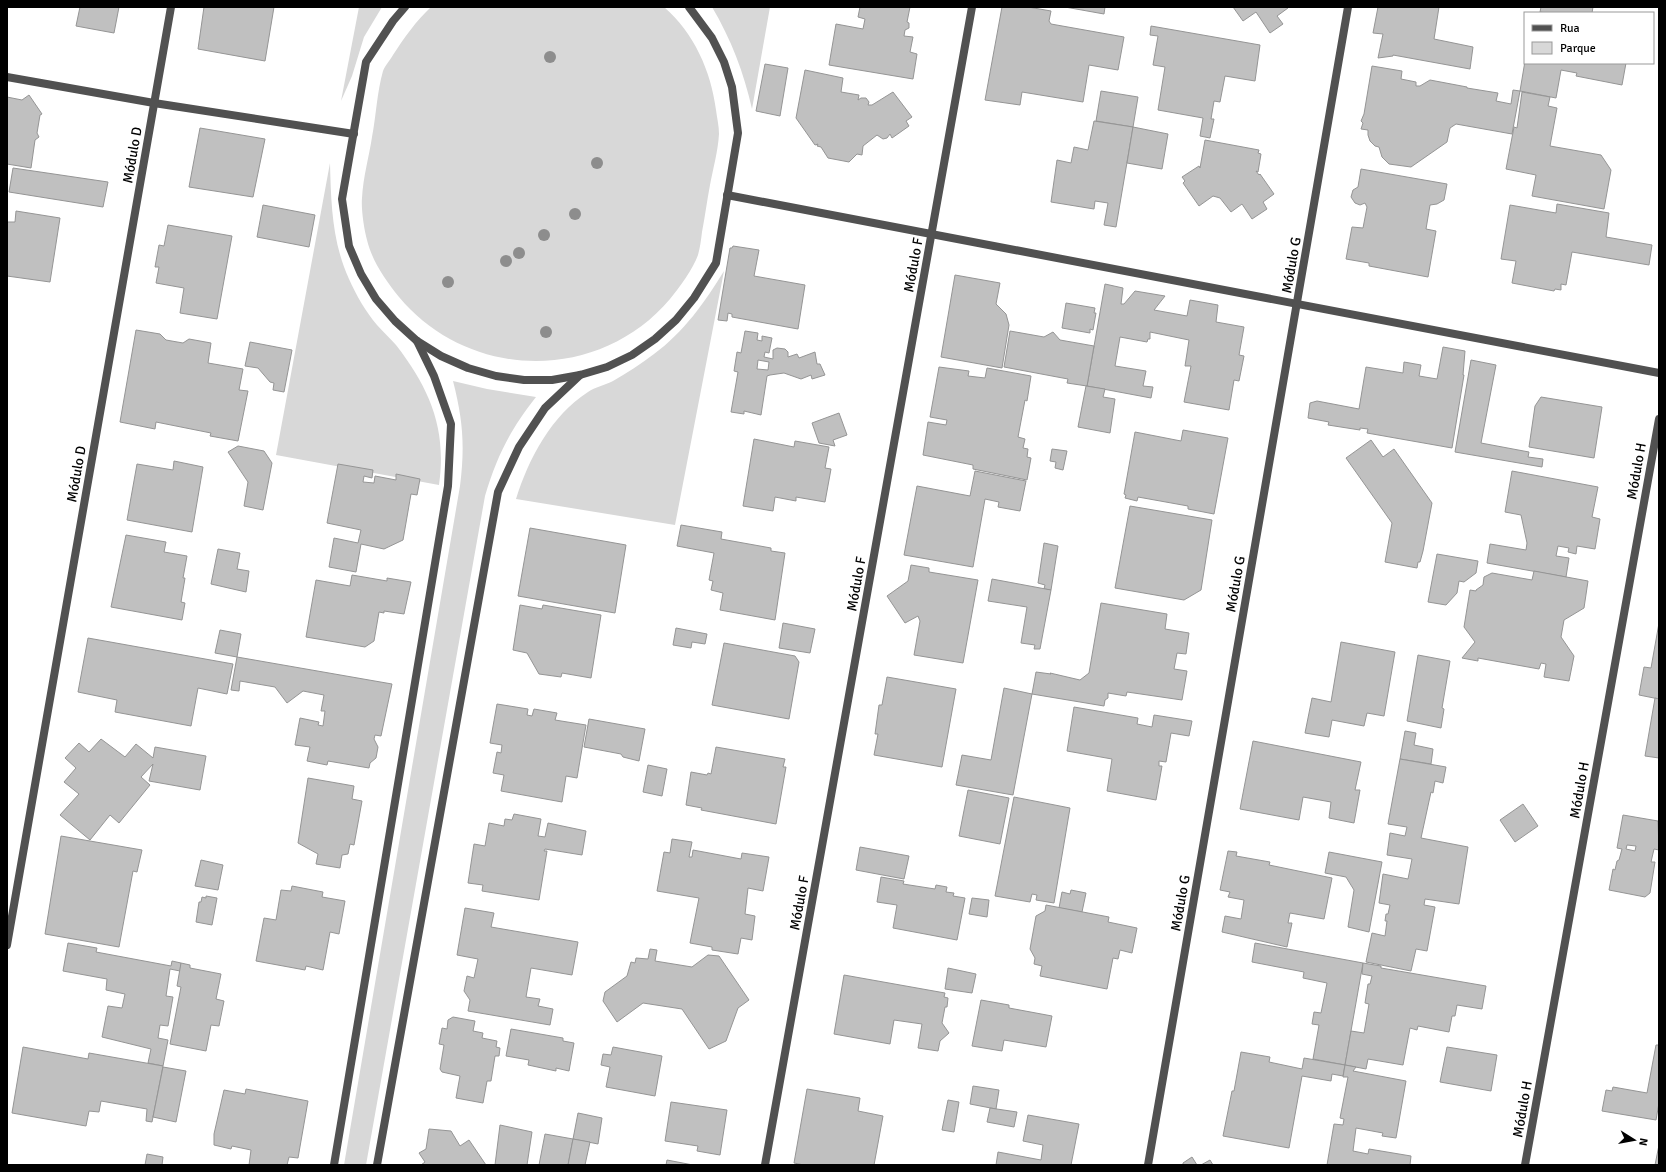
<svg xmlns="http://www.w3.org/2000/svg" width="1666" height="1172" font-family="Signika,sans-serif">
<rect width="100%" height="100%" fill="#fff"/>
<g fill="#d8d8d8">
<path d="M359 7H382L364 37 352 76 341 101Z"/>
<path d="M431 7H664C694 33 711 71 716 110 717 118 719 126 719 134 718 151 713 169 710 185 707 201 705 216 702 232 701 240 700 248 698 255 693 269 679 288 670 299 599 383 469 381 399 297 386 281 372 261 367 240 364 229 361 209 362 198 363 177 369 157 372 137 376 116 377 92 383 71 385 66 390 60 393 55 404 38 416 21 431 7Z"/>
<path d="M712 7H770L752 109C744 73 731 39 712 7Z"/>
<path d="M330 163C331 203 332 242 349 279 356 295 366 312 377 325 383 332 390 338 396 345 430 389 447 429 439 485L276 455Z"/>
<path d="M724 271 675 525 516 499C529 458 551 416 588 392 595 387 605 385 613 381 627 373 641 364 654 354 684 332 705 302 724 271Z"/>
<path d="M453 381 487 389 536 397C510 430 497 456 485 496L366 1165H344L460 486C465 446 463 420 453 381Z"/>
</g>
<g fill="#c0c0c0" stroke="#959595" fill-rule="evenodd">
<path d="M80 7H119L114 33 76 26Z"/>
<path d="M204 7H274L265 61 198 49Z"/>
<path d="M860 7H910L907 22 909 23V28L905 30 904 36 913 37 910 52 917 54 913 79 829 65 836 24 863 29 865 19 858 17Z"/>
<path d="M1002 7H1028L1051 11 1049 21 1051 24 1124 37 1118 70 1089 65 1083 102 1022 92 1020 105 985 100Z"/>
<path d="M1065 7H1105L1104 14Z"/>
<path d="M1233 7H1288V8L1277 16 1283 24 1270 33 1256 12 1243 21Z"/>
<path d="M1378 7H1439L1434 39 1473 47 1470 69 1393 55V56L1378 58 1383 34 1373 33Z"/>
<path d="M1541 7H1593L1592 13H1546L1540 12Z"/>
<path d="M1151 26 1260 45 1255 81 1225 76 1220 102 1214 101 1211 119H1214L1210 138 1200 136 1203 118 1158 110 1165 67 1153 65 1158 36 1150 35Z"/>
<path d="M1525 61V63H1626L1622 85 1576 76 1577 73 1561 70 1556 98 1520 91Z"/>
<path d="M765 64 788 68 780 116 756 111Z"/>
<path d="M1372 66 1402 71 1401 79 1416 82V86H1420L1430 80 1467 87V88L1498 93 1496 101 1511 104 1513 90 1520 91 1512 134 1456 124 1450 128 1447 142 1411 167 1389 164 1382 157 1379 147 1375 146 1370 141 1368 135V130L1361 129 1363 123 1361 121 1364 114Z"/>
<path d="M805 70 843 78 841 92 859 95 858 100 861 98H866L869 102 868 105H872L893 92 912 117 906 121 909 126 892 138 890 134 887 138 883 139 877 135 863 146 862 155 857 154 849 162 828 158 821 147 817 146 818 144 815 145 796 118Z"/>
<path d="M1101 91 1138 97 1133 127 1096 121Z"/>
<path d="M1522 92 1550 97 1548 106 1557 108 1550 146 1601 155 1611 170 1604 209 1532 196 1536 175 1506 169 1514 127 1517 128Z"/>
<path d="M29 95 42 114 40 115 37 133 39 137 35 140 31 168 7 164V97L22 100Z"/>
<path d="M1094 121 1133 127 1116 227 1104 225 1108 203 1095 201 1094 209 1051 202 1057 160 1071 163 1074 147 1088 150Z"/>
<path d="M1133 127 1168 134 1162 169 1127 163Z"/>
<path d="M200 128 265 139 253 197 189 187Z"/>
<path d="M1205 140 1259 150 1258 153 1261 154 1258 172 1256 171 1259 175 1260 174 1274 194 1263 202 1267 209 1252 219 1242 204 1231 212 1220 198 1213 196 1199 206 1183 183 1185 181 1182 177 1199 166 1200 168Z"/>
<path d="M13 168 108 182 103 207 9 192Z"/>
<path d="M1361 169 1447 184 1444 200 1437 204 1430 205 1426 229 1436 231 1428 277 1369 266V263L1346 259 1352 227 1363 228 1367 207 1365 203 1360 205 1355 203 1351 197 1353 190 1358 187Z"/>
<path d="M1557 204 1609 213 1606 237 1652 245 1649 265 1572 252 1566 285 1561 284V290L1555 289 1554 291 1512 283 1516 261 1501 259 1510 205 1556 213Z"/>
<path d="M263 205 315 215 309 247 257 237Z"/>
<path d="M16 211 60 218 50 282 7 276V222H15Z"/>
<path d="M168 225 232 236 217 319 180 313 184 288 156 283 159 267H155L159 245 164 246Z"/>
<path d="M733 246 759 250 754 276 805 285 798 329 732 317V314L728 313 727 321 718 320 730 248H732Z"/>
<path d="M955 275 1000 283 996 304 1006 314 1009 325 1002 368 941 357Z"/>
<path d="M1105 284 1123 288 1121 304H1124L1135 291 1165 296 1154 310 1187 316 1190 300 1218 305 1216 322 1244 327 1239 355 1244 356 1239 381 1234 380 1229 410 1184 402 1191 366H1185L1189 340 1150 332V339H1148L1147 342 1120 337 1115 366 1146 371 1143 386 1153 387 1151 398 1087 386Z"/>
<path d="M1066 303 1095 308 1094 313H1096L1093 330 1090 329V333L1062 328Z"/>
<path d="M136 330 160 334 166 340 183 343 189 339 211 343 208 363 243 369 239 390 248 391 238 441 210 436 211 433 156 422 155 429 120 422Z"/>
<path d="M745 331 758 333 757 340 762 341V336L772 338 769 353 765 352 764 357 773 359V350L777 348 785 349 788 352V357L797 354 799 358 815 352 817 364H820L825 375 812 379 811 375 801 379 784 373 770 375 767 376 761 415 744 411V414L731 412 738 372 734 371 737 352 741 353ZM758 360 769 362 768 370 757 369Z"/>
<path d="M1010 331 1044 337 1053 332 1060 340 1094 346 1087 386 1067 383 1068 379 1004 367Z"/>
<path d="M250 342 292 350 284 392 273 390 274 383 270 382 258 368 245 366Z"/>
<path d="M1443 347 1465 351 1463 375H1464L1452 448 1367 433 1368 429 1360 428V430L1328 425 1329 422 1308 418 1310 403 1317 401 1359 409 1366 367 1403 373 1404 362 1421 365 1419 376 1437 379Z"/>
<path d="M1471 360 1496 365 1481 443 1529 452 1528 457 1543 459 1542 467 1455 452Z"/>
<path d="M939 367 969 371 968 376 985 378 987 368 1031 376 1027 401 1025 400 1018 437 1025 439 1023 448 1028 449 1027 457 1031 458 1027 480 973 469V465L923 455 928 422 946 425 947 420 930 417Z"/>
<path d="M1086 386 1105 389 1103 397 1115 399 1110 433 1078 427Z"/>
<path d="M1541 397 1602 407 1594 458 1529 447 1535 406Z"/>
<path d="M839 413 847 435 833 440 835 446 819 443 812 423Z"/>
<path d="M1183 430 1228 438 1214 514 1188 509V506L1138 497 1137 501 1125 498 1126 495 1124 494 1135 432 1181 441Z"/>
<path d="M754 439 794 447 795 441 829 447 825 468 831 469 825 502 796 497V501L775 497 773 511 743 506Z"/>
<path d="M1371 440 1383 457 1394 449 1432 503 1423 551 1420 562H1418L1417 568 1385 562 1392 523 1346 458Z"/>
<path d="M238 446 264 451 272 463 263 510 244 506 248 482 228 452Z"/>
<path d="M1052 449 1067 451 1063 470 1055 468 1056 462 1050 461Z"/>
<path d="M174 461 203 467 192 532 127 520 137 464 173 470Z"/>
<path d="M338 464 373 470 372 478 364 476 363 482 374 483 375 476 396 480V474L420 479 417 495 411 494 403 540 384 549 361 544 356 572 329 567 334 538 358 543 361 530 327 523Z"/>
<path d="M975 471 1026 481 1020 511 998 507 999 502 985 499 973 567 904 555 917 486 970 496Z"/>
<path d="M1512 471 1598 487 1592 517 1600 519 1595 549 1577 546 1576 554 1568 552 1569 548 1558 546 1556 556 1569 558 1566 577 1487 563 1490 544 1526 550 1527 543 1521 515 1505 512Z"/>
<path d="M1130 506 1212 520 1201 590 1184 600 1115 588Z"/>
<path d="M681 525 722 532 721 539 771 548V551L785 553 775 620 720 610 723 593 711 590 713 581 709 580 714 553 677 546Z"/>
<path d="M530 528 626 545 615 613 518 596Z"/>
<path d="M126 535 166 542 164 552 187 556 183 578H185L181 602 185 603 182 620 111 607Z"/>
<path d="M1044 543 1058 546 1051 590 1044 589 1045 585 1038 583Z"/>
<path d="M218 549 240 553 237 569 249 571 246 592 211 584Z"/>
<path d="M1437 554 1478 561 1476 573 1464 582 1459 581 1457 593 1446 605 1428 602Z"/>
<path d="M911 565 929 568V572L978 580 963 663 914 655 920 621 918 616 905 623 887 596 908 581Z"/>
<path d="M1534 571 1588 581 1584 608 1564 620 1561 637 1574 656 1569 681 1544 677 1546 664 1541 663 1539 669 1478 658V661L1462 658 1475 642 1464 627 1470 590 1476 591V590L1483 585 1484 577 1492 573 1532 580Z"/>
<path d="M352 575 387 581V578L411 582 404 614 384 611V613L379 612 374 641 365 647 306 637 316 580 350 586Z"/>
<path d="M992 579 1051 590 1040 649H1034L1035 645 1021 643 1027 607 988 601Z"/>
<path d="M1101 603 1167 614 1165 629 1189 633 1186 654 1177 653 1174 669 1187 671 1182 700 1127 692 1126 696 1108 693V698L1105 700 1104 706 1032 694 1036 672 1051 674 1050 673 1080 680 1089 673Z"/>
<path d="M520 605 542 609 543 605 601 615 591 678 562 673 561 677 539 674 527 653 513 650Z"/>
<path d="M783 623 815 629 810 653 779 648Z"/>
<path d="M1659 623V699L1639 695 1644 667 1651 668Z"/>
<path d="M676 628 707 634 705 644 692 642 691 648 673 645Z"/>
<path d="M220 630 241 634 237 657 215 653Z"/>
<path d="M88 638 233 664 227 694 198 688 191 726 115 712 117 700 78 692Z"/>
<path d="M1341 642 1395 652 1384 716 1367 713 1364 726 1332 720 1329 737 1305 733 1312 698 1331 702Z"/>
<path d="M724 643 795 656 799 662 789 719 712 705Z"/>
<path d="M1418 655 1450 661 1442 708 1444 709 1441 728 1407 721Z"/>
<path d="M237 657 392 684 381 736 375 735 374 739 378 747 376 758 370 763 369 768 328 761 327 765 307 761 310 747 295 745 300 718 319 722 318 725 323 726 325 711H321L324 695 303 691 287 703 275 687 240 681 239 691 231 690Z"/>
<path d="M887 677 956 689 942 767 874 755 878 734H875L879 705H882Z"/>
<path d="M1004 688 1032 694 1013 795 956 785 962 755 991 760Z"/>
<path d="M1655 698 1659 699V758L1645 756Z"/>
<path d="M497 704 528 709 527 715 532 716 534 709 557 713 555 720 586 725 577 778 566 776 562 802 501 791 504 775 493 773 497 752 501 753 502 745 490 743Z"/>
<path d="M1074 707 1138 718 1137 724 1152 727 1154 715 1192 721 1189 736 1171 733 1166 762 1159 761V766H1162L1156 800 1107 791 1112 759 1067 751Z"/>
<path d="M589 719 645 729 639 761 623 757 621 754 584 747Z"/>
<path d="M1405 731 1416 733 1414 745 1433 749 1431 764 1400 759Z"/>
<path d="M101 739 125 757 136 744 153 758 155 747 206 756 200 790 149 781 153 764 141 777 150 785 119 823 110 815 90 840 60 815 79 794 64 782 76 768 65 758 79 743 89 752Z"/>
<path d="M1253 741 1361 762 1355 790H1360L1354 823 1329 818 1331 802 1303 797 1299 820 1240 809Z"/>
<path d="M716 747 785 759 783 767H786L776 824 701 810 702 808 686 805 691 772 707 775 708 773 711 774Z"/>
<path d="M1400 759 1446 767 1443 783 1435 781 1433 793 1431 792 1421 838 1468 847 1459 904 1425 899 1424 905 1435 907 1427 951 1416 949 1411 971 1366 962 1372 933 1385 936 1387 921H1385L1386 914H1388L1390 905 1379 903 1383 874 1408 879 1412 859 1387 855 1390 833 1405 836 1407 827 1388 824Z"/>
<path d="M648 765 667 769 662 796 643 792Z"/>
<path d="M308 778 354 786 352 799 362 801 354 845 350 844 348 854 342 855 340 868 316 864 318 854 298 843Z"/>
<path d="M968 790 1009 798 1000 844 959 836Z"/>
<path d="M1014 797 1070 808 1054 903 1036 900 1037 895 1032 894 1030 902 995 896Z"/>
<path d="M1523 804 1538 826 1515 842 1500 820Z"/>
<path d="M514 814 541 819 538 836 545 837 548 823 586 831 582 855 545 849 544 851H547L539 900 482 891 483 885 468 883 474 844 485 846 489 823 504 826 505 819 512 820Z"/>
<path d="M1623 815 1658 821 1659 850 1654 849 1651 862H1655L1650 893 1645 897 1609 890 1613 869 1615 870 1617 861 1619 860 1622 849 1617 848ZM1627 845 1636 846 1635 851 1626 849Z"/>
<path d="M61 836 142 850 137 872 133 871 119 947 45 934Z"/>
<path d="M672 839 692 842 689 857H692L693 850 741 859 742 853 769 857 763 891 748 888 745 914 755 916 752 940 741 938 738 954 712 950V947L690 943 699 898 657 891 664 852 670 853Z"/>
<path d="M860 847 909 856 904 879 856 870Z"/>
<path d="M1228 851 1237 852 1236 856 1270 862 1269 865 1332 878 1324 919 1290 913 1288 923H1292L1287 947 1222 932 1225 916 1241 919 1244 900 1228 897 1230 892 1220 890Z"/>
<path d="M1329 852 1382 862 1369 932 1348 927 1354 890 1346 877 1325 873Z"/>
<path d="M201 860 223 865 218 890 195 886Z"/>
<path d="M881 877 904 881 903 884 935 889 936 885 947 887 946 892 954 893 953 896 965 898 957 940 893 928 897 905 877 902Z"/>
<path d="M292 886 323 892 322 897 345 901 339 934 330 932 323 970 306 966 305 970 256 961 264 918 276 920 281 890 291 891Z"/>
<path d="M1071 890 1086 893 1082 912 1059 908 1062 892 1070 894Z"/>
<path d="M206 896 217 898 212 925 196 922 199 902H201L202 897 206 898Z"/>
<path d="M972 898 989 900 987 917 969 914Z"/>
<path d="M1046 905 1109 917 1108 922 1137 928 1132 953 1120 950 1118 959 1113 958 1107 989 1040 976 1042 966 1034 964 1035 958 1030 949 1036 916 1045 911Z"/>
<path d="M465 908 494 913 491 927 578 942 572 975 531 968 526 997 540 999 538 1006 553 1009 550 1025 468 1011 470 1000 464 991 467 976 474 978 478 959 457 955Z"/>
<path d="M68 943 97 948 96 952 171 966 172 961 181 963 180 971 170 969 166 996 173 997 168 1026 160 1025 158 1038 168 1040 163 1066 148 1063 151 1049 102 1037 108 1006 122 1008 125 994 106 990 107 979 63 971Z"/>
<path d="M1255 943 1363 963 1345 1065 1313 1059 1319 1025 1312 1024 1314 1012 1321 1013 1327 983 1303 978 1304 972 1252 962Z"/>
<path d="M650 949 657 950 655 961 692 967 708 955 719 956 749 1000 738 1008 726 1041 709 1049 682 1009 643 1003 617 1022 603 1001 605 992 627 976 631 962 635 963 636 958 648 959Z"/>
<path d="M181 963 190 965V968L221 974 216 999 224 1001 219 1026 211 1025 206 1051 170 1044 181 987 177 986Z"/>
<path d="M1363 963 1381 966V968L1486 986 1482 1009 1457 1005 1455 1016H1452L1449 1032 1418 1026 1417 1030 1410 1028 1403 1065 1368 1059 1366 1069 1345 1065 1351 1031 1364 1033 1369 1004 1365 1003 1368 984H1370L1372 976 1362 974Z"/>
<path d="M948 968 976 974 972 993 945 989Z"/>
<path d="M844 975 945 993 944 997 948 998 947 1007H945L942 1023 949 1033 940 1041 938 1051 918 1048 922 1024 894 1020 890 1044 834 1034Z"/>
<path d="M981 1000 1009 1005V1008L1052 1016 1046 1047 1004 1040 1002 1051 972 1046Z"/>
<path d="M453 1017 475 1021 473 1031 483 1033 482 1038 497 1041 496 1047 500 1048 499 1056H495L491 1081H487L483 1103 456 1098 460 1076 442 1072 440 1069 444 1045 439 1044 442 1028 447 1029 448 1020Z"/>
<path d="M511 1029 563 1038V1041L574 1043 569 1071 556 1068V1071L528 1065 529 1060 506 1056Z"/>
<path d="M1656 1045H1659V1103L1656 1120 1602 1111 1606 1090 1612 1091 1613 1087 1647 1093Z"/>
<path d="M23 1047 88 1059 89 1053 163 1066 152 1122 146 1121 147 1109 101 1101 99 1112 89 1111 86 1126 12 1113Z"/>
<path d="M613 1047 662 1056 655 1096 606 1087 610 1067 601 1065 603 1054 611 1055Z"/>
<path d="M1447 1047 1497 1055 1491 1091 1440 1082Z"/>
<path d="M1241 1052 1270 1057 1269 1062 1302 1069 1304 1058 1345 1065 1343 1076 1332 1074 1331 1081 1302 1076 1289 1148 1223 1136 1232 1091H1234Z"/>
<path d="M1345 1065 1356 1067 1353 1071 1406 1081 1396 1138 1382 1136 1383 1133 1356 1128 1353 1151 1368 1154 1369 1149 1411 1156 1410 1165H1327L1334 1124 1343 1125 1344 1119 1340 1118 1348 1077H1343Z"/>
<path d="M163 1067 186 1071 176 1122 153 1117Z"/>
<path d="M973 1086 999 1090 996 1109 970 1104Z"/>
<path d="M246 1089 308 1101 298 1158 289 1157 287 1165H249L251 1150 232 1146 231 1149 214 1145V1134L224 1090 245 1094Z"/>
<path d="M807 1089 860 1098 858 1111 883 1116 874 1165H804L794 1163Z"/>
<path d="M948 1100 959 1102 954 1132 942 1130Z"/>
<path d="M671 1102 727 1110 720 1155 697 1151 698 1146 665 1141Z"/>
<path d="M990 1108 1017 1112 1014 1127 987 1122Z"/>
<path d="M578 1113 602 1118 598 1144 573 1139Z"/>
<path d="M1028 1115 1079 1124 1071 1165H996L998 1152 1041 1160 1043 1145 1023 1141Z"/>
<path d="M500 1125 532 1132 527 1165H495Z"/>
<path d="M429 1129 451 1131 460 1146 469 1140 486 1165H421L425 1162 419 1153 426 1149Z"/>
<path d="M545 1134 573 1139 568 1165H539Z"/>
<path d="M573 1139 590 1142 585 1165H568Z"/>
<path d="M1659 1145V1165H1655Z"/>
<path d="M147 1154 163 1157 162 1165H145Z"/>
<path d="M1192 1157 1197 1165H1183V1163Z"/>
<path d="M667 1160 693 1165H666Z"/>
<path d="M1210 1160 1213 1165H1201Z"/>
</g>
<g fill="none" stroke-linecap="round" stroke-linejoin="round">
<g stroke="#515151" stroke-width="8">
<path d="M405 7 393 21 366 62 342 199 349 246 361 274 376 299 395 321 417 341 441 356 468 368 496 376 524 380H552L580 375 607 367 632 355 655 339 676 320 694 298 716 263 738 133 732 87 724 62 712 38 689 7"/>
<path d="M7 77 154 103 354 134"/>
<path d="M727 195 1659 373"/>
<path d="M7 945 171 7"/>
<path d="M334 1165 448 486 451 424 434 376 417 341"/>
<path d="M377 1165 498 492 519 447 545 408 580 375"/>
<path d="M765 1165 972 7"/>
<path d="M1148 1165 1348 7"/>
<path d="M1525 1165 1659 419"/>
</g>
</g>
<g fill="#8d8d8d">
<circle cx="550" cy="57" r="6"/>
<circle cx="597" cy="163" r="6"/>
<circle cx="575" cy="214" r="6"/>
<circle cx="544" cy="235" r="6"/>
<circle cx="519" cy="253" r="6"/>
<circle cx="506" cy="261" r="6"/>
<circle cx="448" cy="282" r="6"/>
<circle cx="546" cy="332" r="6"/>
</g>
<g text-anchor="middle" stroke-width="3" stroke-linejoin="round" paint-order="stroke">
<g font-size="14" fill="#000" stroke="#fff">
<text transform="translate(132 155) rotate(-80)" y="5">Módulo D</text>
<text transform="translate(913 265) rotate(-80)" y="5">Módulo F</text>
<text transform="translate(1291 265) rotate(-80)" y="5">Módulo G</text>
<text transform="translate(1636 471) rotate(-80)" y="5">Módulo H</text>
<text transform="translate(76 474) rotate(-80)" y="5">Módulo D</text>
<text transform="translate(856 584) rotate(-80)" y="5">Módulo F</text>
<text transform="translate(1235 584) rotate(-80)" y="5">Módulo G</text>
<text transform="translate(1579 790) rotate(-80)" y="5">Módulo H</text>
<text transform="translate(799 903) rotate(-80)" y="5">Módulo F</text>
<text transform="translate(1180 903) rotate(-80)" y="5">Módulo G</text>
<text transform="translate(1522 1109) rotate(-80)" y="5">Módulo H</text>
</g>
</g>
<rect width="1666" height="1172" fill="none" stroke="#000000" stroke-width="16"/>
<rect x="1524" y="12" width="130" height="52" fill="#ffffff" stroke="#999999"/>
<rect x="1532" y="25" width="20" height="6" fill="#515151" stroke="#999999"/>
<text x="1560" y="32" font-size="12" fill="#000000">Rua</text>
<rect x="1532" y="42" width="20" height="12" fill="#d8d8d8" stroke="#999999"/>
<text x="1560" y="52" font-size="12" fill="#000000">Parque</text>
<g transform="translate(1634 1140) rotate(101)" stroke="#ffffff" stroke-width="3" paint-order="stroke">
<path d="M0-3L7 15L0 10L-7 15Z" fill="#000000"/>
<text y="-6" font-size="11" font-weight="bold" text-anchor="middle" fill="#000000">N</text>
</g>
</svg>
